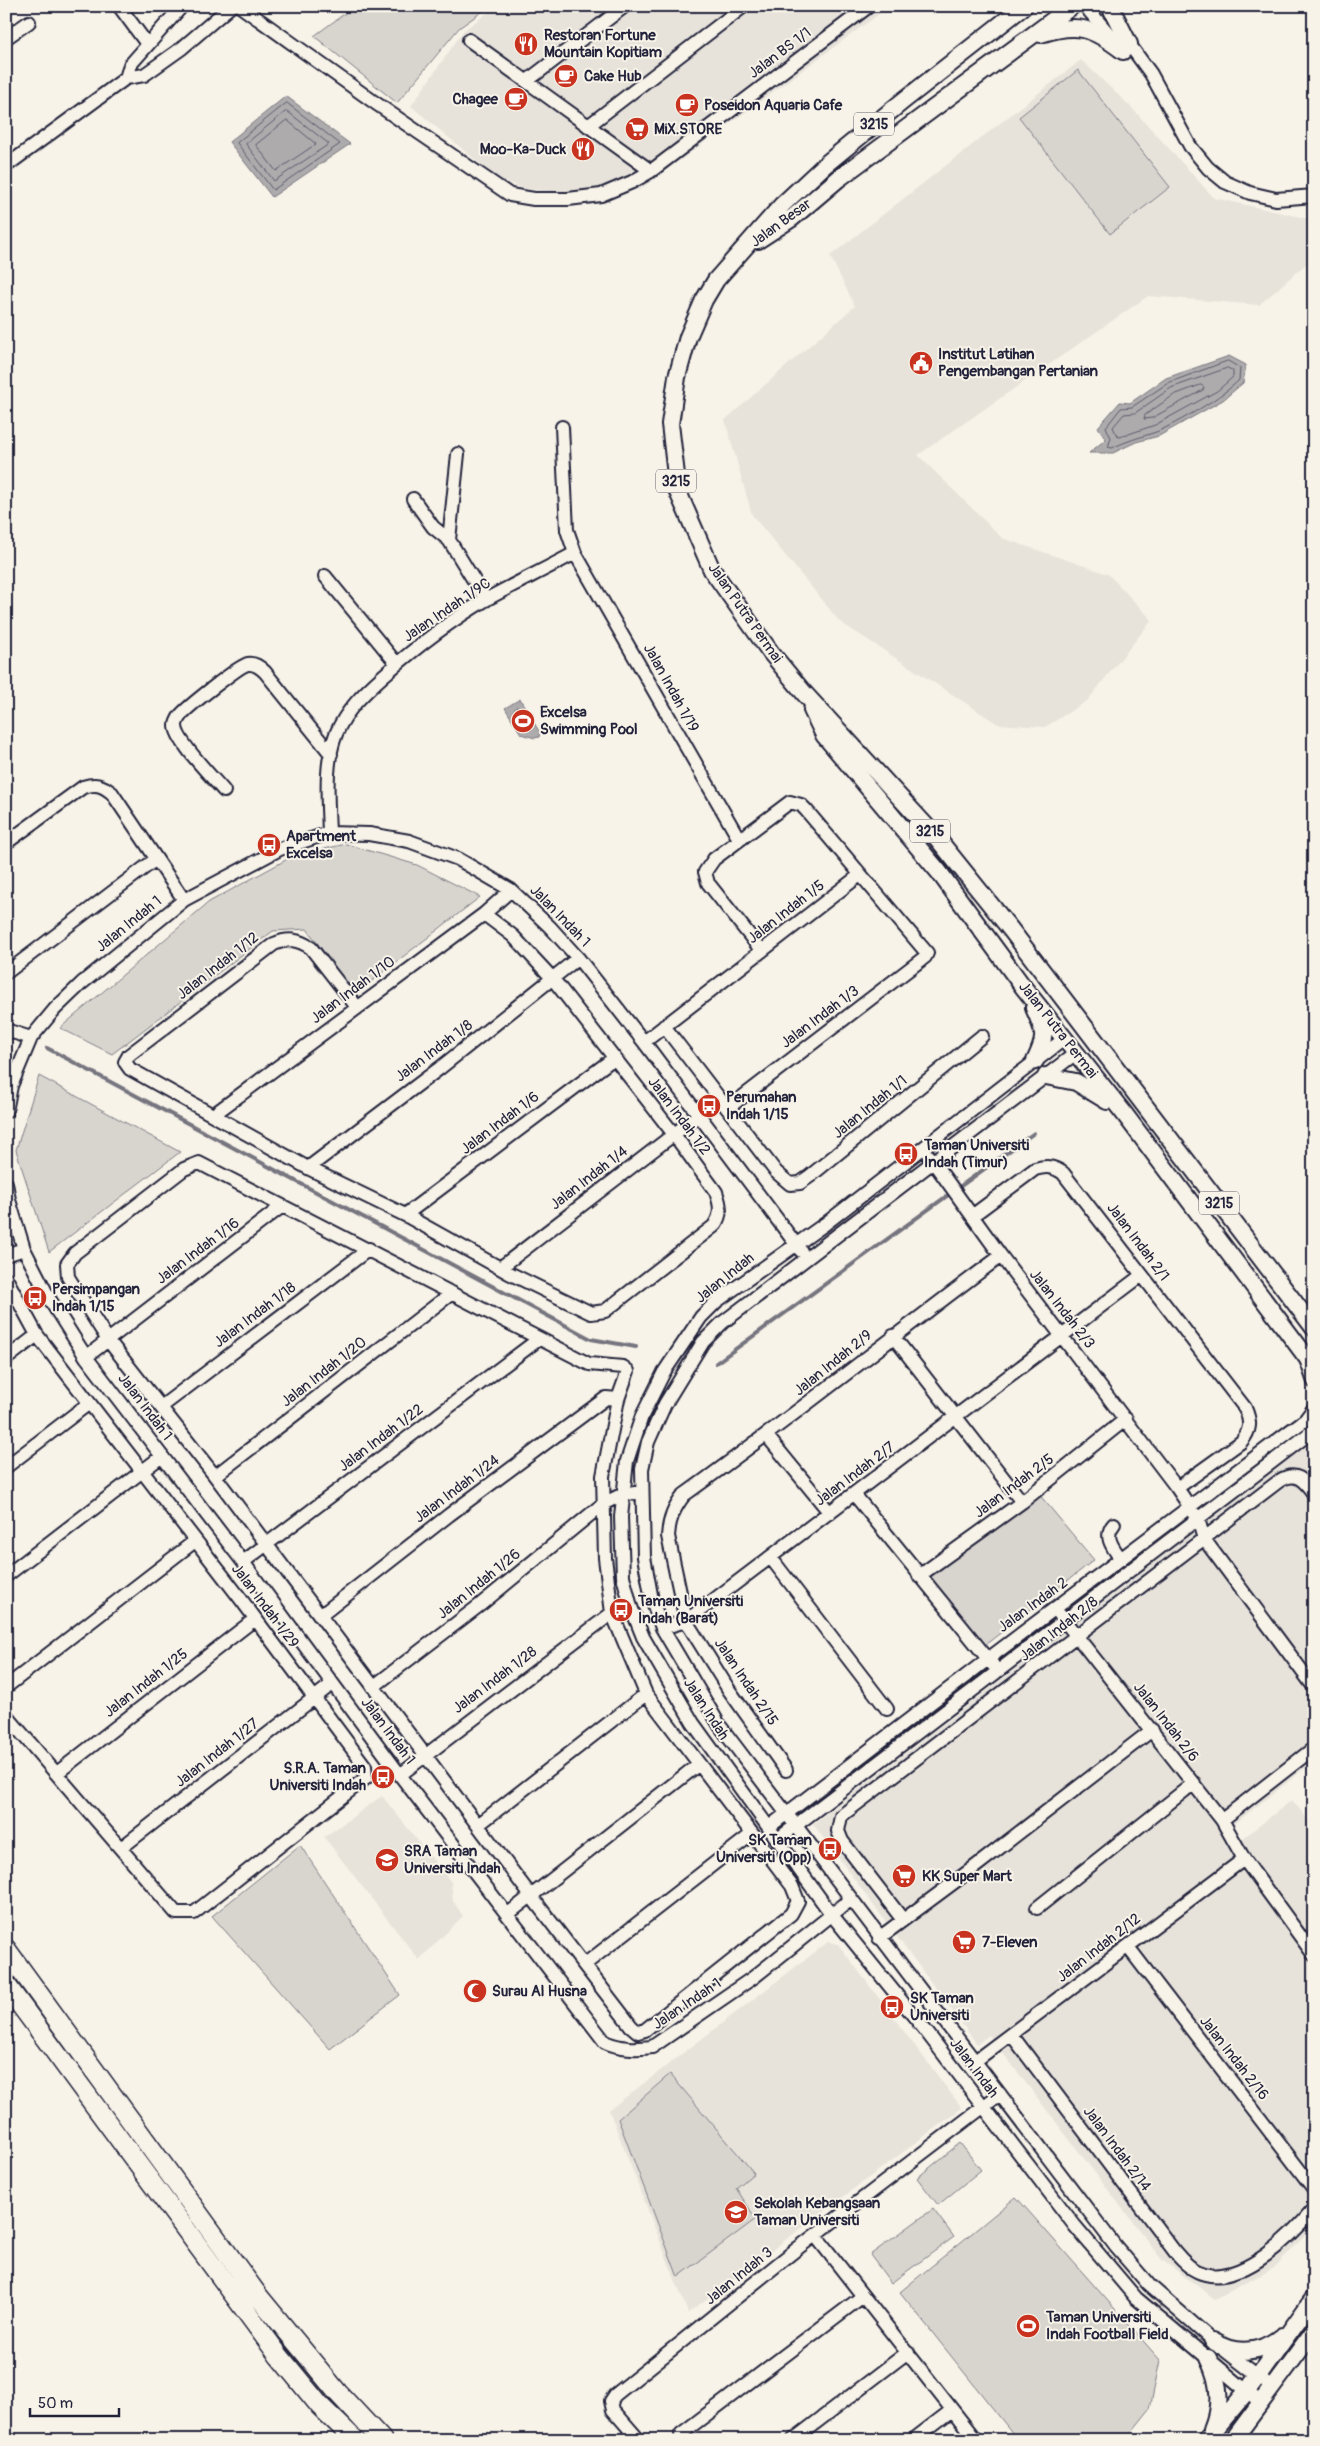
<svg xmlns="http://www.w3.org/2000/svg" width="1320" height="2446" viewBox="0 0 1320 2446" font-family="Pangolin,sans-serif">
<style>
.built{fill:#e7e3db}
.green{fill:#d8d5cf;stroke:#7d7c85}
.water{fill:#aeabad;stroke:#76747f}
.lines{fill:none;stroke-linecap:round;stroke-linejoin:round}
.shore{stroke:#5a5969;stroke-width:1}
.stream{stroke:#76747f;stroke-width:4}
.minor-casing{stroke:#22223b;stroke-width:16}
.major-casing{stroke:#22223b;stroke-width:20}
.highway-casing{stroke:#22223b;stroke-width:22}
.minor{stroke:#f7f3e8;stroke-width:12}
.major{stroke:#f7f3e8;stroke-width:16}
.highway{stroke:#f7f3e8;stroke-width:19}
.labels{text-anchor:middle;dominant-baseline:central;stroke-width:4;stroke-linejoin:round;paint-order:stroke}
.shield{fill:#f7f3e8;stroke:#62616f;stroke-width:1}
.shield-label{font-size:14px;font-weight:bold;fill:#22223b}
.poi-label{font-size:15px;font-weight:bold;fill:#22223b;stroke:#f7f3e8;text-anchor:start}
.street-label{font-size:15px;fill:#22223b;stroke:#f7f3e8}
</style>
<rect width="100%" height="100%" fill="#f7f3e8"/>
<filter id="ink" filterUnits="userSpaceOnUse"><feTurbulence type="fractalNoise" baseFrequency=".02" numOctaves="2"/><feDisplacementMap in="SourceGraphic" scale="10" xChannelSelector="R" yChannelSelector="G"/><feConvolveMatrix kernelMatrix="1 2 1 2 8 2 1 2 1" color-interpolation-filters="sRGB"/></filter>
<g filter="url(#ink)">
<path class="built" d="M497 6H890L638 191 628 179 591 189 561 192 524 189 497 178 411 106 464 30Z
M1081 60 1131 107 1214 198 1314 220V257L1259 305 1148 296 918 455 1002 538 1108 574 1152 620 1087 701 1045 727 998 724 840 622 752 515 725 420 855 306 830 256Z
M1314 1440V1761L1232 1826 1242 1839 1292 1800 1314 1827V2226L1276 2267 1215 2299 1162 2260 989 2035 977 2044 813 1824Z
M382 1796 451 1882 453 1901 463 1916 419 1960 324 1837Z
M828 1942 838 1944 962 2108 688 2313 609 2110Z"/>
<path class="green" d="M355 6H490L459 28 397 103 314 36Z
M1078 70 1170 187 1110 234 1019 117Z
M346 844 417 865 480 897 355 994 307 929 273 931 112 1054 60 1028 209 902 293 856Z
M39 1076 180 1152 49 1252 16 1150Z
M1038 1493 1094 1560 985 1645 928 1576Z
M300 1845 400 1995 330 2049 212 1916Z
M670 2074 754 2173 736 2188 756 2219 678 2277 618 2119Z
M960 2143 981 2170 938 2205 917 2178Z
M1016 2197 1160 2360 1150 2409 1125 2440H1018L900 2292Z
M933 2209 954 2237 891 2283 870 2255Z"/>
<path class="water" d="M286 96 350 144 272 197 229 142Z
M1229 356 1246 365 1243 383 1223 400 1159 436 1136 442 1113 453H1089L1106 439 1098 427 1120 402 1130 403 1166 378Z
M520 699 540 733 539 737 535 738 521 734 505 708Z"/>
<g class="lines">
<path class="shore" d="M287 103 340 144 273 190 237 143Z
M287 111 329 144 274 181 246 144Z
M287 120 316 144 276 171 256 145Z
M1228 361 1240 368 1239 380C1224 396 1176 424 1156 432 1141 437 1126 441 1112 448L1108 447 1111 438 1106 427 1121 408 1132 407 1168 383Z
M1228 368 1233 371V377L1217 391 1155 425 1120 437 1117 436 1113 427 1124 414 1135 413 1171 388Z
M1201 385 1204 387 1203 390 1152 418 1144 419 1145 415 1174 395Z
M517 707 530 726 529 729 524 728 514 711Z"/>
<path class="stream" d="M47 1048 591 1339 636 1347
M716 1363 1034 1133"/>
<g class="minor-casing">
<path id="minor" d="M119 6 147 44
M240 6 374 102 510 195 534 199H568L601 195 632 182 651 171 869 6
M1085 6 1114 40
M1124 37 1151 74 1190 146 1208 168 1225 182 1250 193 1276 199 1314 196
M6 38 29 22
M469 40 651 171
M126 78 144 75 182 48 231 6
M126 78 130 65 182 6
M527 81 625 6
M588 126 744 6
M6 166 126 78
M562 427 567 530 575 553 739 839
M413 499 433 527 449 540 486 600
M449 540 458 454
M325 576 397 664
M224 791C214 779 176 741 176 726 176 723 178 719 180 716 186 708 240 665 248 664 255 663 260 667 265 672L331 754
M329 833C328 801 324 764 336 734 346 710 364 693 383 676 415 648 451 620 487 599 516 583 546 569 575 553
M6 843 83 787C96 783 102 785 112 793L184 900
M6 973 156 859
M357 1007 311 948C298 939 288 938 274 944L129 1055 125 1062 130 1069 308 1168 405 1215 509 1273 591 1313 605 1311 714 1226C722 1214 721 1206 716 1192L673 1133 553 979 513 936 484 914
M664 1026 776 1172 790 1184 800 1183 810 1176 982 1036
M6 1030 31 1038
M1064 1039 825 1224 717 1301 701 1317 664 1372 642 1416 627 1461 621 1517 623 1576 631 1607 643 1637 693 1723 832 1915 925 2030 1075 2226 1136 2298 1261 2403
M644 1042 860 875
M1076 1053 722 1323 703 1342 665 1404 648 1442 642 1469 644 1557 652 1600 662 1628 720 1726 1116 2247 1149 2285 1213 2341 1273 2388
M728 1108 925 957 927 953 806 810 801 805 790 802 714 859 705 872 708 883 762 951
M6 1111 11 1086 31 1038 55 1009 82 983 184 900 280 849 329 833 369 834 409 841 458 859 511 890 550 927 578 958 644 1042 801 1251
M213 1115 484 914 511 890
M929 1156 1001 1256 1177 1488 1198 1519 1204 1539 1314 1687
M199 1163 589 1364 623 1367 628 1371 618 1399 603 1476 605 1558 612 1613 646 1694 792 1886 798 1901 791 1914 645 2030 638 2032 631 2026 531 1896 215 1476 108 1340 68 1277 67 1264 75 1253 184 1169Z
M308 1168 440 1068 578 958
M6 1183 9 1200 24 1249 50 1300 86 1357 243 1562 400 1775 605 2042C621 2049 635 2049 652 2047L754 1977 850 1900
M405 1215 614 1058
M972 1216 1035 1169C1046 1166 1053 1166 1063 1173L1245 1408C1251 1422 1251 1430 1241 1442L1177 1488
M6 1255 24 1249
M500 1268 699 1115
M6 1278 37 1335 240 1598 365 1766 366 1778 194 1913H176L6 1715
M893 1336 1022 1502
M86 1357 281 1207
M6 1359 37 1335
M1306 1359 1314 1382
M161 1407 369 1249
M767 1436 830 1513
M6 1467 88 1404
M215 1476 452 1293
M854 1494 993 1665
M1114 1524C1103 1536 1113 1548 1121 1559
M771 1558 887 1709
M243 1562 539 1339
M6 1576 162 1456
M919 1576 1022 1502 1126 1419
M1060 1615 1222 1820 1244 1859 1314 1955
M320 1616 449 1515 606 1398 618 1399
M662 1628 686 1621 1142 1275
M6 1687 195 1541
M373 1687 480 1605 603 1504 621 1495 642 1492
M786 1770 729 1690 686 1621 668 1536C669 1519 674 1508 684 1495 792 1418 894 1335 1001 1256
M57 1773 255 1619
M400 1775 612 1613
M1222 1820 1314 1748
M478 1825 646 1694
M769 1827 988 1659 1290 1431 1305 1420 1314 1408
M778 1839 1314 1430
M121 1848 332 1684
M1037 1908 1194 1783
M508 1914 699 1764
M903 1920 842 1841 838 1831 841 1816 1279 1481C1296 1470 1304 1480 1314 1494
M879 1938 976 1866 1152 1730
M1128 1947 1314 2189
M584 1965 752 1834
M1011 2034 1175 2252C1183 2262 1192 2271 1205 2274 1243 2284 1292 2236 1314 2209
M975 2061 1244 1859
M815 2235 976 2440
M681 2434 863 2296
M639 2440 613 2410 611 2401 615 2395 798 2248 1000 2094
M793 2440 908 2352
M913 2440 952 2410"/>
</g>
<g class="major-casing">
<path id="major" d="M1024 6 903 101 826 164 782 205 716 280 704 300 688 337 677 377 670 424 678 492 712 570 771 653 804 693 937 838 1011 930 1314 1328
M1110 6 1129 44
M1041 34C1078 22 1093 28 1123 51
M758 240 792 218 838 179 1072 6
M812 710 824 735 939 872 1024 988 1123 1112 1314 1367
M1034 1008C1045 1032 1047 1037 1035 1061
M1046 1076 1076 1082 1107 1101
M1213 2341C1237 2356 1261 2353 1282 2336
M1208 2358C1220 2381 1222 2405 1212 2429
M1206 2440 1247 2391 1314 2298
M1233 2440 1314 2331"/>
</g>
<g class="highway-casing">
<path id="highway" d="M6 1949 259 2297 338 2393 382 2440
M6 1985 279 2356 320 2406 355 2440"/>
</g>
<use href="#minor" class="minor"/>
<use href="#major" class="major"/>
<use href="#highway" class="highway"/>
</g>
</g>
<defs>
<g id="restaurant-disc" transform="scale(1.25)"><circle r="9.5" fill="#c8321e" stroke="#f7f3e8"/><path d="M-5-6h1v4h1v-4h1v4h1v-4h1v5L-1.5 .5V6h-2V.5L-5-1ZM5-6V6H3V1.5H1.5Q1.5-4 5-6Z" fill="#fff"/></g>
<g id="cafe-disc" transform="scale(1.25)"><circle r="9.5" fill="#c8321e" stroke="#f7f3e8"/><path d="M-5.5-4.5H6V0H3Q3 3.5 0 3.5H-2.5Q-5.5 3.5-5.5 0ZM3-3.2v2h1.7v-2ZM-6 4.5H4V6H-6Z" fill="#fff"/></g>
<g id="supermarket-disc" transform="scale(1.25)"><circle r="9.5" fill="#c8321e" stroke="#f7f3e8"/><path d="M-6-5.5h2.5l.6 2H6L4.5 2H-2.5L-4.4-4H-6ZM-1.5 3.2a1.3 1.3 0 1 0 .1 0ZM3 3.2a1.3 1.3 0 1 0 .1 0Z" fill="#fff"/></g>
<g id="civic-disc" transform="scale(1.25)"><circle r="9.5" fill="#c8321e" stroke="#f7f3e8"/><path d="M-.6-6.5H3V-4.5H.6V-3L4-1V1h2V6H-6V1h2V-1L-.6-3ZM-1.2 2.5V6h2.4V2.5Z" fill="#fff"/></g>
<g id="stadium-disc" transform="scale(1.25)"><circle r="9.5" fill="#c8321e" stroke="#f7f3e8"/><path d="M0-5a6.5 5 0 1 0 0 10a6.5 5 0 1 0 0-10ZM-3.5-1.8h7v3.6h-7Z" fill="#fff"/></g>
<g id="bus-disc" transform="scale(1.25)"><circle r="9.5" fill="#c8321e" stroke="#f7f3e8"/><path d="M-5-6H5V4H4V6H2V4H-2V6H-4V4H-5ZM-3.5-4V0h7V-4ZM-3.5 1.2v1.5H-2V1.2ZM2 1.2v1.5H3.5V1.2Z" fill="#fff"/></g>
<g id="school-disc" transform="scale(1.25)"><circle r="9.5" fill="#c8321e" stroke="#f7f3e8"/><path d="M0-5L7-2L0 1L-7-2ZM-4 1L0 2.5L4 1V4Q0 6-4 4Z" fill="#fff"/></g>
<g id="mosque-disc" transform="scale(1.25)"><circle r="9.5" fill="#c8321e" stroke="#f7f3e8"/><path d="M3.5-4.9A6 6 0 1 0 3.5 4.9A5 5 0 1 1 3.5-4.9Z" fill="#fff"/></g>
</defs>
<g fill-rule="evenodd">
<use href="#restaurant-disc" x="526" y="44"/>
<use href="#cafe-disc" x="566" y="76"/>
<use href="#cafe-disc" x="516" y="99"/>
<use href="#cafe-disc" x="687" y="105"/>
<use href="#supermarket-disc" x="637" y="129"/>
<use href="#restaurant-disc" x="583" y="149"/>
<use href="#civic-disc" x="921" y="363"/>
<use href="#stadium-disc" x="523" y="721"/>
<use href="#bus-disc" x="269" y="845"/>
<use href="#bus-disc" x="709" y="1106"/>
<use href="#bus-disc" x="906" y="1154"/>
<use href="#bus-disc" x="35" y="1298"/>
<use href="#bus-disc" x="621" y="1610"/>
<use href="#bus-disc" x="383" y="1777"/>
<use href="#bus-disc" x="830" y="1849"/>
<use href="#school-disc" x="387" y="1860"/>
<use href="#supermarket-disc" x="904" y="1876"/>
<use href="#supermarket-disc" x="964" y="1942"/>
<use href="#mosque-disc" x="475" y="1991"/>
<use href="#bus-disc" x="892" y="2007"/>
<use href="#school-disc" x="736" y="2212"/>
<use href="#stadium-disc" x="1028" y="2326"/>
</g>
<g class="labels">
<g class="shield">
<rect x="854" y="112.5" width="40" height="23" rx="4"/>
<rect x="656" y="469.5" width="40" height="23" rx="4"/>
<rect x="910" y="819.5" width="40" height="23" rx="4"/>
<rect x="1199" y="1191.5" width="40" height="23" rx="4"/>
</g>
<g class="shield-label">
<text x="874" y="124">3215</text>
<text x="676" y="481">3215</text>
<text x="930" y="831">3215</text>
<text x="1219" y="1203">3215</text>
</g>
<g class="poi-label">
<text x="544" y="35">Restoran Fortune<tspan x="544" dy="17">Mountain Kopitiam</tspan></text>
<text x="584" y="76">Cake Hub</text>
<text x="498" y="99" text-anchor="end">Chagee</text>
<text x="704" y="105">Poseidon Aquaria Cafe</text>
<text x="654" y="129">MiX.STORE</text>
<text x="566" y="149" text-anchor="end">Moo-Ka-Duck</text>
<text x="938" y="354">Institut Latihan<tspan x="938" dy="17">Pengembangan Pertanian</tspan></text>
<text x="540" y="712">Excelsa<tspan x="540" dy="17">Swimming Pool</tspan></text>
<text x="286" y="836">Apartment<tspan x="286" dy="17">Excelsa</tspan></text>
<text x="726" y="1097">Perumahan<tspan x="726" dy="17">Indah 1/15</tspan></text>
<text x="924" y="1145">Taman Universiti<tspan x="924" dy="17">Indah (Timur)</tspan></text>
<text x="52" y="1289">Persimpangan<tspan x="52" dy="17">Indah 1/15</tspan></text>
<text x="638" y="1601">Taman Universiti<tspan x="638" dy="17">Indah (Barat)</tspan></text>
<text x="366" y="1768" text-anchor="end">S.R.A. Taman<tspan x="366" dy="17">Universiti Indah</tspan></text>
<text x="812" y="1840" text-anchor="end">SK Taman<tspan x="812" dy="17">Universiti (Opp)</tspan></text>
<text x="404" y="1851">SRA Taman<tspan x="404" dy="17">Universiti Indah</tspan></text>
<text x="922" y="1876">KK Super Mart</text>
<text x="982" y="1942">7-Eleven</text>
<text x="492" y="1991">Surau Al Husna</text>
<text x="910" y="1998">SK Taman<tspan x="910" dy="17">Universiti</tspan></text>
<text x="754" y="2203">Sekolah Kebangsaan<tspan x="754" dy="17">Taman Universiti</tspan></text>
<text x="1046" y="2317">Taman Universiti<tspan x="1046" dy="17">Indah Football Field</tspan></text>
</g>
<g class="street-label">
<text transform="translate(780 53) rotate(-37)">Jalan BS 1/1</text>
<text transform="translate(781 223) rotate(-36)">Jalan Besar</text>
<text transform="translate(447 610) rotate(-34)">Jalan Indah 1/9C</text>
<text transform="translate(745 613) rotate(55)">Jalan Putra Permai</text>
<text transform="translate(671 688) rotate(61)">Jalan Indah 1/19</text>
<text transform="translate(786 912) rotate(-38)">Jalan Indah 1/5</text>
<text transform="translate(560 916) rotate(46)">Jalan Indah 1</text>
<text transform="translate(129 924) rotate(-39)">Jalan Indah 1</text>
<text transform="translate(218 966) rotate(-38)">Jalan Indah 1/12</text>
<text transform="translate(353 990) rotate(-37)">Jalan Indah 1/10</text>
<text transform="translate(820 1017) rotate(-37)">Jalan Indah 1/3</text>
<text transform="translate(1058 1030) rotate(52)">Jalan Putra Permai</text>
<text transform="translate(434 1051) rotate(-37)">Jalan Indah 1/8</text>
<text transform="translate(870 1107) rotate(-39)">Jalan Indah 1/1</text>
<text transform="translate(679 1116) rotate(53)">Jalan Indah 1/2</text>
<text transform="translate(500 1123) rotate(-37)">Jalan Indah 1/6</text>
<text transform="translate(589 1178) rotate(-38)">Jalan Indah 1/4</text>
<text transform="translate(1138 1242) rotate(53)">Jalan Indah 2/1</text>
<text transform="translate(198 1251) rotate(-37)">Jalan Indah 1/16</text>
<text transform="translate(725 1278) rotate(-39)">Jalan Indah</text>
<text transform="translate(1062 1309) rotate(52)">Jalan Indah 2/3</text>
<text transform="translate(255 1315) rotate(-37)">Jalan Indah 1/18</text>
<text transform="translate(833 1363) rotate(-39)">Jalan Indah 2/9</text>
<text transform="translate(324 1372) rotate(-38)">Jalan Indah 1/20</text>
<text transform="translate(145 1407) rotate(53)">Jalan Indah 1</text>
<text transform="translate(381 1438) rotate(-37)">Jalan Indah 1/22</text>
<text transform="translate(855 1474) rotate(-37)">Jalan Indah 2/7</text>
<text transform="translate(1014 1486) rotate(-37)">Jalan Indah 2/5</text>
<text transform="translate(457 1489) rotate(-37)">Jalan Indah 1/24</text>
<text transform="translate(479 1584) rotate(-39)">Jalan Indah 1/26</text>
<text transform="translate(1033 1605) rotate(-36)">Jalan Indah 2</text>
<text transform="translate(265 1606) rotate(53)">Jalan Indah 1/29</text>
<text transform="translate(1059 1629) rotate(-38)">Jalan Indah 2/8</text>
<text transform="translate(495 1680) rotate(-37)">Jalan Indah 1/28</text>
<text transform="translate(746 1682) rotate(56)">Jalan Indah 2/15</text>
<text transform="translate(146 1683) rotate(-38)">Jalan Indah 1/25</text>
<text transform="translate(706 1709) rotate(57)">Jalan Indah</text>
<text transform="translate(1166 1722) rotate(52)">Jalan Indah 2/6</text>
<text transform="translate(388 1731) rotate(53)">Jalan Indah 1</text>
<text transform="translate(217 1753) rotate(-38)">Jalan Indah 1/27</text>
<text transform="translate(1099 1948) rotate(-38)">Jalan Indah 2/12</text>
<text transform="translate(687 2004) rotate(-34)">Jalan Indah 1</text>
<text transform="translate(1234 2058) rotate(52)">Jalan Indah 2/16</text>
<text transform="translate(974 2068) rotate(53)">Jalan Indah</text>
<text transform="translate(1117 2149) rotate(53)">Jalan Indah 2/14</text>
<text transform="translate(739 2276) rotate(-39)">Jalan Indah 3</text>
</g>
</g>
<rect width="1320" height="2446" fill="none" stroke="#f7f3e8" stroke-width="25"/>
<rect x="12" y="12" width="1295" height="2421" fill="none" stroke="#22223b" stroke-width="2" filter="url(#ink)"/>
<path d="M30 2408v8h89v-8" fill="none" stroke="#22223b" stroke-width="2.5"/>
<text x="38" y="2408" font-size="15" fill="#22223b" stroke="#f7f3e8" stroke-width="4" paint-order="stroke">50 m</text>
</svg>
